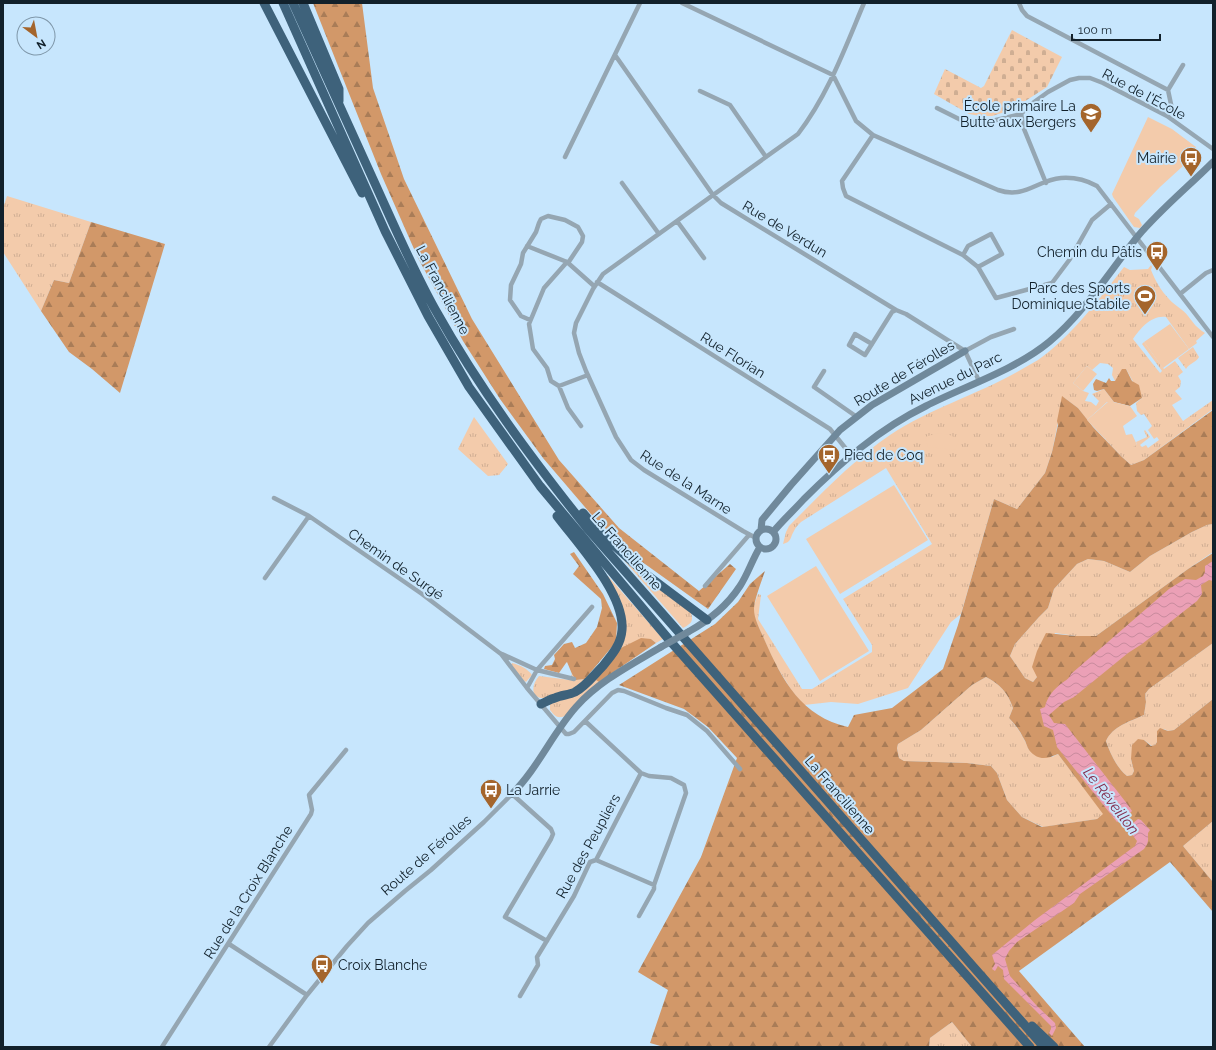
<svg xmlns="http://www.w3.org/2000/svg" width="1216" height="1050" viewBox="0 0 1216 1050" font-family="Raleway,sans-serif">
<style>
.grass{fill:url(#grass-tufts)}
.forest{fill:url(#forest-firs);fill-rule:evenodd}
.cemetery{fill:url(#cemetery-stones)}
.park{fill:#f3cbab}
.water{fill:url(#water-waves)}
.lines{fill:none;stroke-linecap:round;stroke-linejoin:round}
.stream{stroke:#eba0b6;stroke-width:2}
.street{stroke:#95a6b2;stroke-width:4.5}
.secondary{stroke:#70899b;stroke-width:7}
.highway{stroke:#3e627b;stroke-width:9}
.secondary-bridge{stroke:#70899b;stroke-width:7}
.labels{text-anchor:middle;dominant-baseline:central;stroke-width:4;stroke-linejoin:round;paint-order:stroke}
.street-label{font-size:14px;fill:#12212b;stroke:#c7e6fd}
.poi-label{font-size:14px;fill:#12212b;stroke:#c7e6fd;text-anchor:end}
.water-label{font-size:15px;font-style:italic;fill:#842d4e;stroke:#c7e6fd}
</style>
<defs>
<pattern id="grass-tufts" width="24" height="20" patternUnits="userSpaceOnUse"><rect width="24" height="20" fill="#f3cbab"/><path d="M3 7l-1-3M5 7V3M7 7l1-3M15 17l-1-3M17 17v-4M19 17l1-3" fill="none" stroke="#cfae93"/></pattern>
<pattern id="forest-firs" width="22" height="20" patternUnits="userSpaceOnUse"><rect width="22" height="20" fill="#d29869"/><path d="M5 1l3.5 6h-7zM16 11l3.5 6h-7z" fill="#a97c57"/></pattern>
<pattern id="cemetery-stones" width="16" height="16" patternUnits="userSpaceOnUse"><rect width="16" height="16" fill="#f3cbab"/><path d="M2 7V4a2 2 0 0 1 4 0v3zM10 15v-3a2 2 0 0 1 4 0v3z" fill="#cfae93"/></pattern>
<pattern id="water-waves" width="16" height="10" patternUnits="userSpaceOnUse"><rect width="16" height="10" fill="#eba0b6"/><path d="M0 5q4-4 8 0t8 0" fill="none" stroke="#c88a9d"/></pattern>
</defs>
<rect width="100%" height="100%" fill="#c7e6fd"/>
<path class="grass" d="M7 196 91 222 69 283 54 280 41 311 3 252V208Z
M1151 265 1152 267 1151 270C1155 280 1161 291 1169 299 1174 305 1183 309 1188 316 1195 325 1196 327 1205 333L1196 341 1197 343 1189 349 1166 317C1151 315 1140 329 1133 339L1160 373 1162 371 1142 344 1144 342 1164 369 1175 361 1183 372 1178 376 1181 381 1180 387 1175 391 1182 399 1172 405 1183 421 1213 400V409L1144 460 1131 465 1122 457 1104 438 1137 445 1136 442 1147 437 1144 431 1145 430 1150 437 1140 445 1142 447 1146 445 1148 448 1159 440 1157 437 1154 439 1148 430 1152 426 1144 414 1141 415 1137 411 1136 403 1142 398 1126 369 1115 381 1112 375 1113 368 1108 364 1100 363 1092 370 1087 366 1073 383 1083 391 1089 393 1085 401 1091 402 1096 406 1099 401 1092 394 1104 389 1114 402H1107L1087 420 1078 408 1063 397 1052 452 1045 473 1017 509 994 499 961 614 951 622 908 688 858 704 831 702 804 705 792 691 774 662 755 619 753 608 758 594 761 595 758 619 802 689H812L872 652V645L843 599 932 544 886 468 801 522C798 525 795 528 794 531 790 537 792 542 783 544L786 532 789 526C821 494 852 461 890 435 929 409 976 395 1017 372 1024 368 1031 364 1038 360 1073 335 1098 300 1124 267L1130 270 1148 269Z
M1193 347 1199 357C1196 363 1189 363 1186 369L1178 358Z
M474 417 508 464 499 475 488 476 458 449Z
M1213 524V552L1188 569 1096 636H1076L1055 633 1037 677 1033 682 1025 678 1010 656 1015 644 1039 617 1048 608 1054 589 1077 564 1088 559 1104 561 1130 572 1150 556 1192 532 1207 525Z
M615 550 691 613C694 622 690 624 683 628Z
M607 576H608L663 639 656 643 651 639 619 649 624 631Z
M1213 643V699L1174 730 1168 731 1164 729 1157 731V742L1155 745 1152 746 1144 740 1131 759 1134 771 1132 775 1127 776C1116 767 1110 753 1106 741 1113 726 1129 722 1144 715L1146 702 1145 694 1149 689Z
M512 663C520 665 528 669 532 675L526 682 523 680 511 665Z
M572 674 576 680 585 679 575 688 545 698C530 699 531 685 539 676L570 680Z
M596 676 599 682 565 716C557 719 555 716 550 710V703Z
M986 677C1000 684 1008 693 1013 708L1009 718C1018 728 1024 737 1029 750L1052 757 1058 754 1104 814 1097 819 1043 827 1022 817 1007 800 997 773 991 766 967 763 904 761 899 758 897 748 898 744 921 730 972 685Z
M1213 821V882L1183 846Z
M952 1022 972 1047H929L930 1038Z"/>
<path class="forest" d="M313 3H362L373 88 404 179 472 319 559 460 619 528 699 591 730 564 736 569 708 609 631 554 590 513 543 458 500 399 463 341 418 258 381 174Z
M91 222 165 244 120 393 92 369 69 352 41 311 54 280 69 283Z
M1122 369H1126L1132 381 1139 385 1142 398 1130 406 1114 402 1104 389 1097 391 1094 390 1093 384 1096 379 1106 383 1109 378 1111 381H1115Z
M1062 396 1078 408 1093 427 1122 457 1131 465 1144 460 1213 410V524L1207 525 1192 532 1150 556 1130 572 1104 561 1088 559 1077 564 1054 589 1048 608 1039 617 1015 644 1010 656 1025 678 1033 682 1037 677 1032 667 1037 651 1046 633 1076 636H1096L1188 569 1213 553V643L1149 689 1145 694 1146 702 1144 715C1129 722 1113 726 1106 741 1110 753 1116 767 1127 776L1132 775 1134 771 1131 759 1132 745 1138 739 1144 740 1151 746 1155 745 1157 742V731L1160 728 1168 731 1174 730 1213 699V821L1183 846 1213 882V912L1170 862 1019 971 1085 1047H972L952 1022 930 1038 929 1047H664L650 1043 668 990 638 972 701 857 737 758 708 727 684 709 619 685 715 624 738 602 750 584 765 571C762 580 754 600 754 609 754 620 761 631 765 641 782 680 802 717 848 727L854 715 892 708 943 669 958 625 994 499 1017 509 1045 473 1052 452 1058 425 1057 421ZM986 677C1000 684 1008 693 1013 708L1009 718C1015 724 1020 731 1024 739 1026 742 1027 747 1029 750 1038 761 1047 759 1058 754L1103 814 1097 819 1042 827 1022 817 1007 800 997 773 991 766 967 763 904 761 899 758 897 748 898 744 921 730 972 685Z
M574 552 603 594 617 623 616 642 585 679 576 680 572 674 567 662 566 663 559 673 544 669 545 666 552 665 555 659 554 655 564 644 572 642 575 648 586 643 597 627 602 608 601 599 573 574 579 566 570 554Z
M641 638 651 639 656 643 599 682 596 680 619 649Z"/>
<path class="cemetery" d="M1012 30 1062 57 1047 87 1016 107 1005 112 992 116H980L969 114 934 94 945 69 981 88 984 86Z"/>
<path class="park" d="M1148 117 1172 129 1196 147 1195 155 1160 187 1135 213 1134 216 1139 219 1142 225 1140 228 1134 227 1113 197 1112 194Z
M1170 324 1189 349 1163 368 1144 342Z
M1087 366 1097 374 1083 391 1073 383Z
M1109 401 1130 406 1137 416 1123 426 1126 435 1132 434 1137 445 1123 452 1105 438H1104L1087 420Z
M938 433 950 435 959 440 955 450 928 447 925 437Z
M894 485 928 540 840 594 806 539Z
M816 566 869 651 820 681 767 596Z"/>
<path class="water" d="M1213 561V581L1209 580 1201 585 1202 594 1197 601 1142 644 1128 653 1074 697 1064 702 1049 715 1054 723 1065 724 1128 805 1132 811 1125 818 1117 822 1057 747 1053 730 1044 726 1040 709 1045 707C1047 697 1054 689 1062 683 1066 680 1069 679 1071 674L1169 589 1185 579 1196 580 1203 576 1205 572V566Z
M1138 819 1141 820 1150 830 1148 833C1148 841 1149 842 1144 849L1080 894 1074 903 1017 942 1009 951 1005 959 1010 976 1037 1006 1055 1023 1056 1028 1052 1036 1049 1033 1051 1029V1026L1004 979 1003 970 998 966 995 971 992 969 995 964 992 955 1035 920 1135 846 1137 841 1128 829V827Z"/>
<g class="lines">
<path class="stream" d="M1124 816 1132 826"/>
<path class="street" d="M682 3 833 75 856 121 873 135 998 190C1025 199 1037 180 1061 178 1074 177 1086 180 1097 186L1213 337
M1019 3 1022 10 1027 16 1168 90 1172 109 1167 116
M615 55 713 195 721 203 896 310 906 314 965 351 979 381
M1168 90 1183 65
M700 91 730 105 766 157
M937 108 961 120 979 123 992 121 1021 114 1030 105 1048 92 1070 80 1079 78H1090L1103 83 1167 116 1213 149
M1021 114 1024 129 1046 183
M873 135 842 181 843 188 846 196 921 234 963 255 978 267 996 298 1052 283 1070 259 1092 220 1111 204
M565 157 640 3
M622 183 659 234
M677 221 704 258
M527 246 567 262 594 286
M963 255 968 246 991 234 1002 254 978 267
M567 262 544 288 529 324 533 349 547 368 551 381 559 386 588 375
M597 282 830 429 851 455
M1180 294 1206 273 1213 270
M530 320 521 316 510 300 511 285 521 264 523 253 536 232 539 223 541 219 548 216 565 220 578 227 583 236 582 242 568 263
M872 344 855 334 849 345 865 355 892 312 896 310
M965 351 991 337 1014 329
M824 371 814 387 857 417
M559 386 568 408 581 426
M274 498 309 516 422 594 501 654 527 688 566 734H569L574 732 612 693 618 690 624 691 666 708 687 715 707 731 740 769
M756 538 743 531 644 470 631 460 616 437 586 371 579 353 574 333 576 323 593 289 603 274 798 134C828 95 845 48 864 3
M265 578 309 516
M705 586 749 535
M502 654 537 670 574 679
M527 688 537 670 592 607
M585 721 641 773 649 776 671 778 684 785 686 793 654 885 596 860
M639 916 654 889V885
M229 944 307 995
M520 996 538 965 537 957 574 896 590 862 596 860 641 773
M162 1047 311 814 312 810 309 795 346 750
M269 1047 307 995 347 946 368 923 405 891 431 870 484 822 512 794 551 829 553 834 551 839 505 917 547 941"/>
<path class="secondary" d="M756 539a10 10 0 1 1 20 0a10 10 0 1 1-20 0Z
M761 530 762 520 791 485 840 430 872 405 965 351
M773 532C783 520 794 510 804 499 840 463 879 429 926 406 965 386 1015 370 1049 342 1085 312 1109 272 1138 236 1161 209 1188 187 1213 162
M688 632C708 621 727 606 740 586 748 574 752 560 760 547
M512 794C538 768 552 734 576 707 599 681 631 665 661 647"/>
<path class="highway" d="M264 3 362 193
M283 3 385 231 428 316 469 387 540 486 560 510 671 642 1030 1047
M293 3C321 65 349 127 377 188 396 230 414 272 436 311 479 388 532 459 587 528L1044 1047
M303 3 339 89V101
M583 513 598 531 647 575 707 620
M541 704C546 702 550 699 555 698 561 695 569 695 575 692 586 686 594 675 602 667 611 656 621 645 622 630 625 594 578 544 557 516
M1032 1026 1054 1047"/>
<path class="secondary-bridge" d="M661 647 688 632"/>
</g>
<defs>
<g id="school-pin" transform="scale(1.15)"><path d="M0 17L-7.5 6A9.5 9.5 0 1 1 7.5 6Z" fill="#a4652c" stroke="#c7e6fd"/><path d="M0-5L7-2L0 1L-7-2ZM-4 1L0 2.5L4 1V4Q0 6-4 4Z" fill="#fff"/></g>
<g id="bus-pin" transform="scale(1.15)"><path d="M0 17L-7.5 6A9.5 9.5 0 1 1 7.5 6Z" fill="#a4652c" stroke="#c7e6fd"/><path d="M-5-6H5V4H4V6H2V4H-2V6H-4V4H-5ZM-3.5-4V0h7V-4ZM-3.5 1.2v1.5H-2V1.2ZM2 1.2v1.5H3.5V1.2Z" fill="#fff"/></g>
<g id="stadium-pin" transform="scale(1.15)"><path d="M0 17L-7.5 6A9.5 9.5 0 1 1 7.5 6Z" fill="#a4652c" stroke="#c7e6fd"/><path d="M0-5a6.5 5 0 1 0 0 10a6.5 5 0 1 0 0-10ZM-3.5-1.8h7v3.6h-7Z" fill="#fff"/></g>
</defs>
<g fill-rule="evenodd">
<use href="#school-pin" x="1091" y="114"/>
<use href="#bus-pin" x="1191" y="158"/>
<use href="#bus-pin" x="1157" y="252"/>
<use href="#stadium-pin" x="1145" y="296"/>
<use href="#bus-pin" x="829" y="455"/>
<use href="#bus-pin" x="491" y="790"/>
<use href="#bus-pin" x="322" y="965"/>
</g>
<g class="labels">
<g class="street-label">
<text transform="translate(1144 94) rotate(28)">Rue de l'École</text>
<text transform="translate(785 229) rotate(31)">Rue de Verdun</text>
<text transform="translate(443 290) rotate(62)">La Francilienne</text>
<text transform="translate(733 355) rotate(32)">Rue Florian</text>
<text transform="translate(904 373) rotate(-31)">Route de Férolles</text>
<text transform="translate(955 378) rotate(-26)">Avenue du Parc</text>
<text transform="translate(686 482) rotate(33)">Rue de la Marne</text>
<text transform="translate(627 551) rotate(49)">La Francilienne</text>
<text transform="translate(396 564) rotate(35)">Chemin de Surgé</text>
<text transform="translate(840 795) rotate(49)">La Francilienne</text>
<text transform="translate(588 846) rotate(-61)">Rue des Peupliers</text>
<text transform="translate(426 855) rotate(-41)">Route de Férolles</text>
<text transform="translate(248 892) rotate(-58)">Rue de la Croix Blanche</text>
</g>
<g class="poi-label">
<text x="1076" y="106">École primaire La<tspan x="1076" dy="16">Butte aux Bergers</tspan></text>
<text x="1176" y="158">Mairie</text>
<text x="1142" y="252">Chemin du Pâtis</text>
<text x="1130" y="288">Parc des Sports<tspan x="1130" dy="16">Dominique Stabile</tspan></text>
<text x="844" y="455" text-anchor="start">Pied de Coq</text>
<text x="506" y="790" text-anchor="start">La Jarrie</text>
<text x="338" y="965" text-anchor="start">Croix Blanche</text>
</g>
<g class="water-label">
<text transform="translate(1111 801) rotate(52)">Le Réveillon</text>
</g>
</g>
<rect width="1216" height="1050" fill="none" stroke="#12212b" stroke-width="8"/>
<g transform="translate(36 36) rotate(148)"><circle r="19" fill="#c7e6fd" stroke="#7f97a9"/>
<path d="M0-3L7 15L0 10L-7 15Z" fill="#a4652c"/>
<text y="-6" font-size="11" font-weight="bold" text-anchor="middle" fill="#12212b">N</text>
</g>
<path d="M1072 34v6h88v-6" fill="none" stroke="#12212b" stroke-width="2"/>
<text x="1078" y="34" font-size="12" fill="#12212b" stroke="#c7e6fd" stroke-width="3" paint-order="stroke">100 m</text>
</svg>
